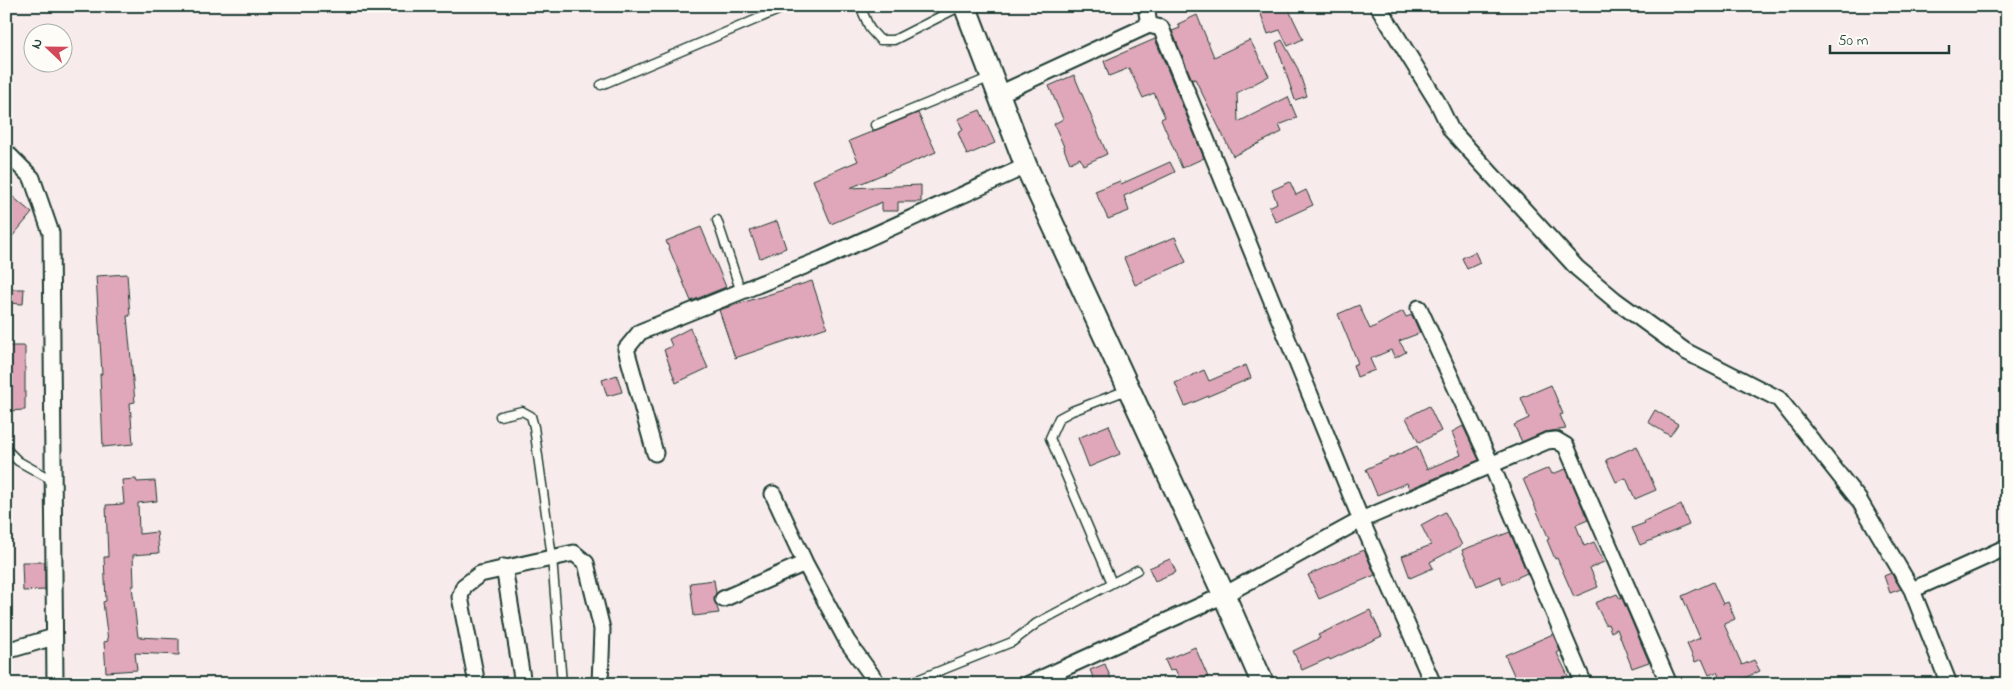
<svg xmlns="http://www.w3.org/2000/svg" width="2013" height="690" viewBox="0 0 2013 690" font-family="'Indie Flower',sans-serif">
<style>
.building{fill:#dfa7b9;stroke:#1f3d34}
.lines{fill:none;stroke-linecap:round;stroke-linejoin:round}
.lane-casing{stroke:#1f3d34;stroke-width:11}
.street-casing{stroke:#1f3d34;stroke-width:19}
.secondary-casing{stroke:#1f3d34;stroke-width:25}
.lane{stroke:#fdfcf7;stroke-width:8}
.street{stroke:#fdfcf7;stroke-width:15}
.secondary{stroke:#fdfcf7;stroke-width:21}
</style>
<rect width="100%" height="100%" fill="#f7ebeb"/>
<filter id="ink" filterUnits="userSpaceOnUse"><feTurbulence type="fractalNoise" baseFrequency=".02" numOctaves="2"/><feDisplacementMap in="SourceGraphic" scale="10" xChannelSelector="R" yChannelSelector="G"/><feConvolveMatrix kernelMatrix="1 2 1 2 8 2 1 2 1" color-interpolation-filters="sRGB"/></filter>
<g filter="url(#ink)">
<path class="building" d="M1258 6H1287L1303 39 1288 46 1280 30 1268 34Z
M1197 15 1214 57 1250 40 1269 76 1237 93 1238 122 1288 97 1297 118 1279 125 1282 132 1233 156 1195 79 1192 80 1172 31 1180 28 1178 24Z
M1155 39 1204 158 1182 168 1161 119 1165 117 1154 93 1143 98 1129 68 1109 76 1104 61Z
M1282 40 1298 69 1307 96 1295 100 1276 43Z
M1074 75 1107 154 1083 165 1080 158 1070 163 1064 149H1065L1054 124 1063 119 1049 86Z
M980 110 995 143 967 155 958 133 963 130 958 119Z
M918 113 936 152 850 188 921 185V202H898V211H882V202L831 224 813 180 858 161 849 141Z
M1170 162 1175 172 1124 196 1129 211 1108 219 1095 191 1120 181 1121 184Z
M1290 182 1296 195 1306 190 1313 205 1276 222 1269 207 1277 203 1272 190Z
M6 191 32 213 6 244Z
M777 221 786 248 760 258 750 231Z
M701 227 726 287 691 301 666 241Z
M1175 237 1186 262 1135 285 1124 258Z
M1475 252 1480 263 1467 269 1462 258Z
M127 274 130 316H127L135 402 130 403 133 444 103 447 100 374H102L96 276Z
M812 281 827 327 735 358 719 310Z
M6 289H24L23 304 6 303Z
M1359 305 1370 329 1403 311 1406 317 1412 315 1420 333 1399 341 1406 352 1395 358 1391 350 1370 359 1375 370 1357 377 1353 365 1358 363 1338 314Z
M690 328 708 368 676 383 664 350 672 346 669 339Z
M6 346H25V410L6 411Z
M1246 365 1251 378 1185 406 1175 383 1204 370 1209 381Z
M617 375 622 392 607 396 602 380Z
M1551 385 1563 414 1560 415 1566 429 1544 432 1522 442 1514 425 1529 418 1521 398Z
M1429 406 1441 431 1419 443 1406 418Z
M1655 410 1678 424 1670 436 1648 422Z
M1109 425 1120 454 1089 467 1078 438Z
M1463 426 1479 460 1409 489 1407 483 1377 495 1366 469 1417 446 1427 469 1461 455 1452 432Z
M1637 446 1656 490 1635 499 1626 478 1616 482 1606 460Z
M1549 468 1552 474 1566 469 1588 520 1576 525 1584 546 1594 542 1604 562 1590 568 1598 587 1574 597 1557 558 1555 559 1547 540 1549 539 1523 479Z
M136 479 137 482 155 481 157 501 138 503 139 534 157 532 159 553 133 555 134 586H132L138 637 179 639V655L135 653 137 670 106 672 104 642 108 641 103 602 106 601 104 557H108L106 505 124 504 122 480Z
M1681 505 1689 525 1640 545 1632 528 1645 523 1644 521Z
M1445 512 1462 545 1430 562 1433 568 1410 578 1402 556 1431 545 1421 525Z
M1510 532 1527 573 1503 584 1500 576 1477 586 1462 550Z
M1364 550 1375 575 1319 599 1308 575Z
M1170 559 1176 572 1155 581 1149 568Z
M22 562H45V590L23 591Z
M1891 573 1901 589 1890 593 1884 576Z
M714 580 716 593 714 598 719 613 694 616 690 583Z
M1713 582 1723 604 1728 602 1735 619 1724 624 1742 665 1754 660 1760 671 1742 679 1744 684H1722L1717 672 1709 675 1702 659 1695 662 1687 644 1700 638 1682 596Z
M1617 594 1620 599 1622 598 1649 662 1632 668 1617 629 1611 632 1608 624 1606 625 1595 603Z
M1370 610 1382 636 1330 660 1329 658 1302 670 1293 651 1320 638 1318 635Z
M1553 634 1560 651 1557 653 1572 684H1518L1505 655Z
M1195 647 1208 677 1192 684H1182L1175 669 1170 671 1165 660Z
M1105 664 1113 684H1096L1090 670Z"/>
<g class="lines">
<g class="lane-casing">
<path id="lane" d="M860 6 870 29 880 40H894L961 6
M601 85 788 6
M875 125 991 77
M717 220 741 292
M500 416 522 411 531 416 534 427 552 557 562 684
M6 449 18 461 52 480
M1112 583 1050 438 1059 418 1072 411 1127 390
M907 684 1012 642 1037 623 1137 570"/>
</g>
<g class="street-casing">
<path id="street" d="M1146 6 1149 25
M1378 6 1438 103 1451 130 1577 268 1615 300 1685 351 1779 399 1859 500 1912 590 1949 684
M997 95 1149 25 1161 28 1361 520 1433 684
M6 152 32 178 51 233 55 684
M1419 308 1491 464 1584 684
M655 453 626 349 640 332 822 259 1026 166
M773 494 805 563 847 641 878 684
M504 567 523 684
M1912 590 2007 547
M723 599 805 563
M6 651 54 637
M477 684 460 597 464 586 480 574 574 553 586 563 602 629 600 684
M1029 684 1224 595 1361 520 1547 441 1556 440 1566 446 1669 684"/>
</g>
<g class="secondary-casing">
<path id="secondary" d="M965 6 1026 166 1224 595 1263 684"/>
</g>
<use href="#lane" class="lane"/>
<use href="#street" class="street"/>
<use href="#secondary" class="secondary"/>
</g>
</g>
<rect width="2013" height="690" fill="none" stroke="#fdfcf7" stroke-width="25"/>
<rect x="12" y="12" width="1988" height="665" fill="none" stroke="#1f3d34" stroke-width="2" filter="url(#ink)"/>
<g transform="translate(48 48) rotate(292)"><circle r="24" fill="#fdfcf7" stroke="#a4b0a9"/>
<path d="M0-4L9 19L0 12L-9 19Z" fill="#d1495b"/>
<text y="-8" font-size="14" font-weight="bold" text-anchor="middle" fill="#1f3d34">N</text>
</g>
<path d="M1830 45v8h119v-8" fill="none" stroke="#1f3d34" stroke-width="2.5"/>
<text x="1838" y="45" font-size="15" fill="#1f3d34" stroke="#fdfcf7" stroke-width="4" paint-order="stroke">50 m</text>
</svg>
